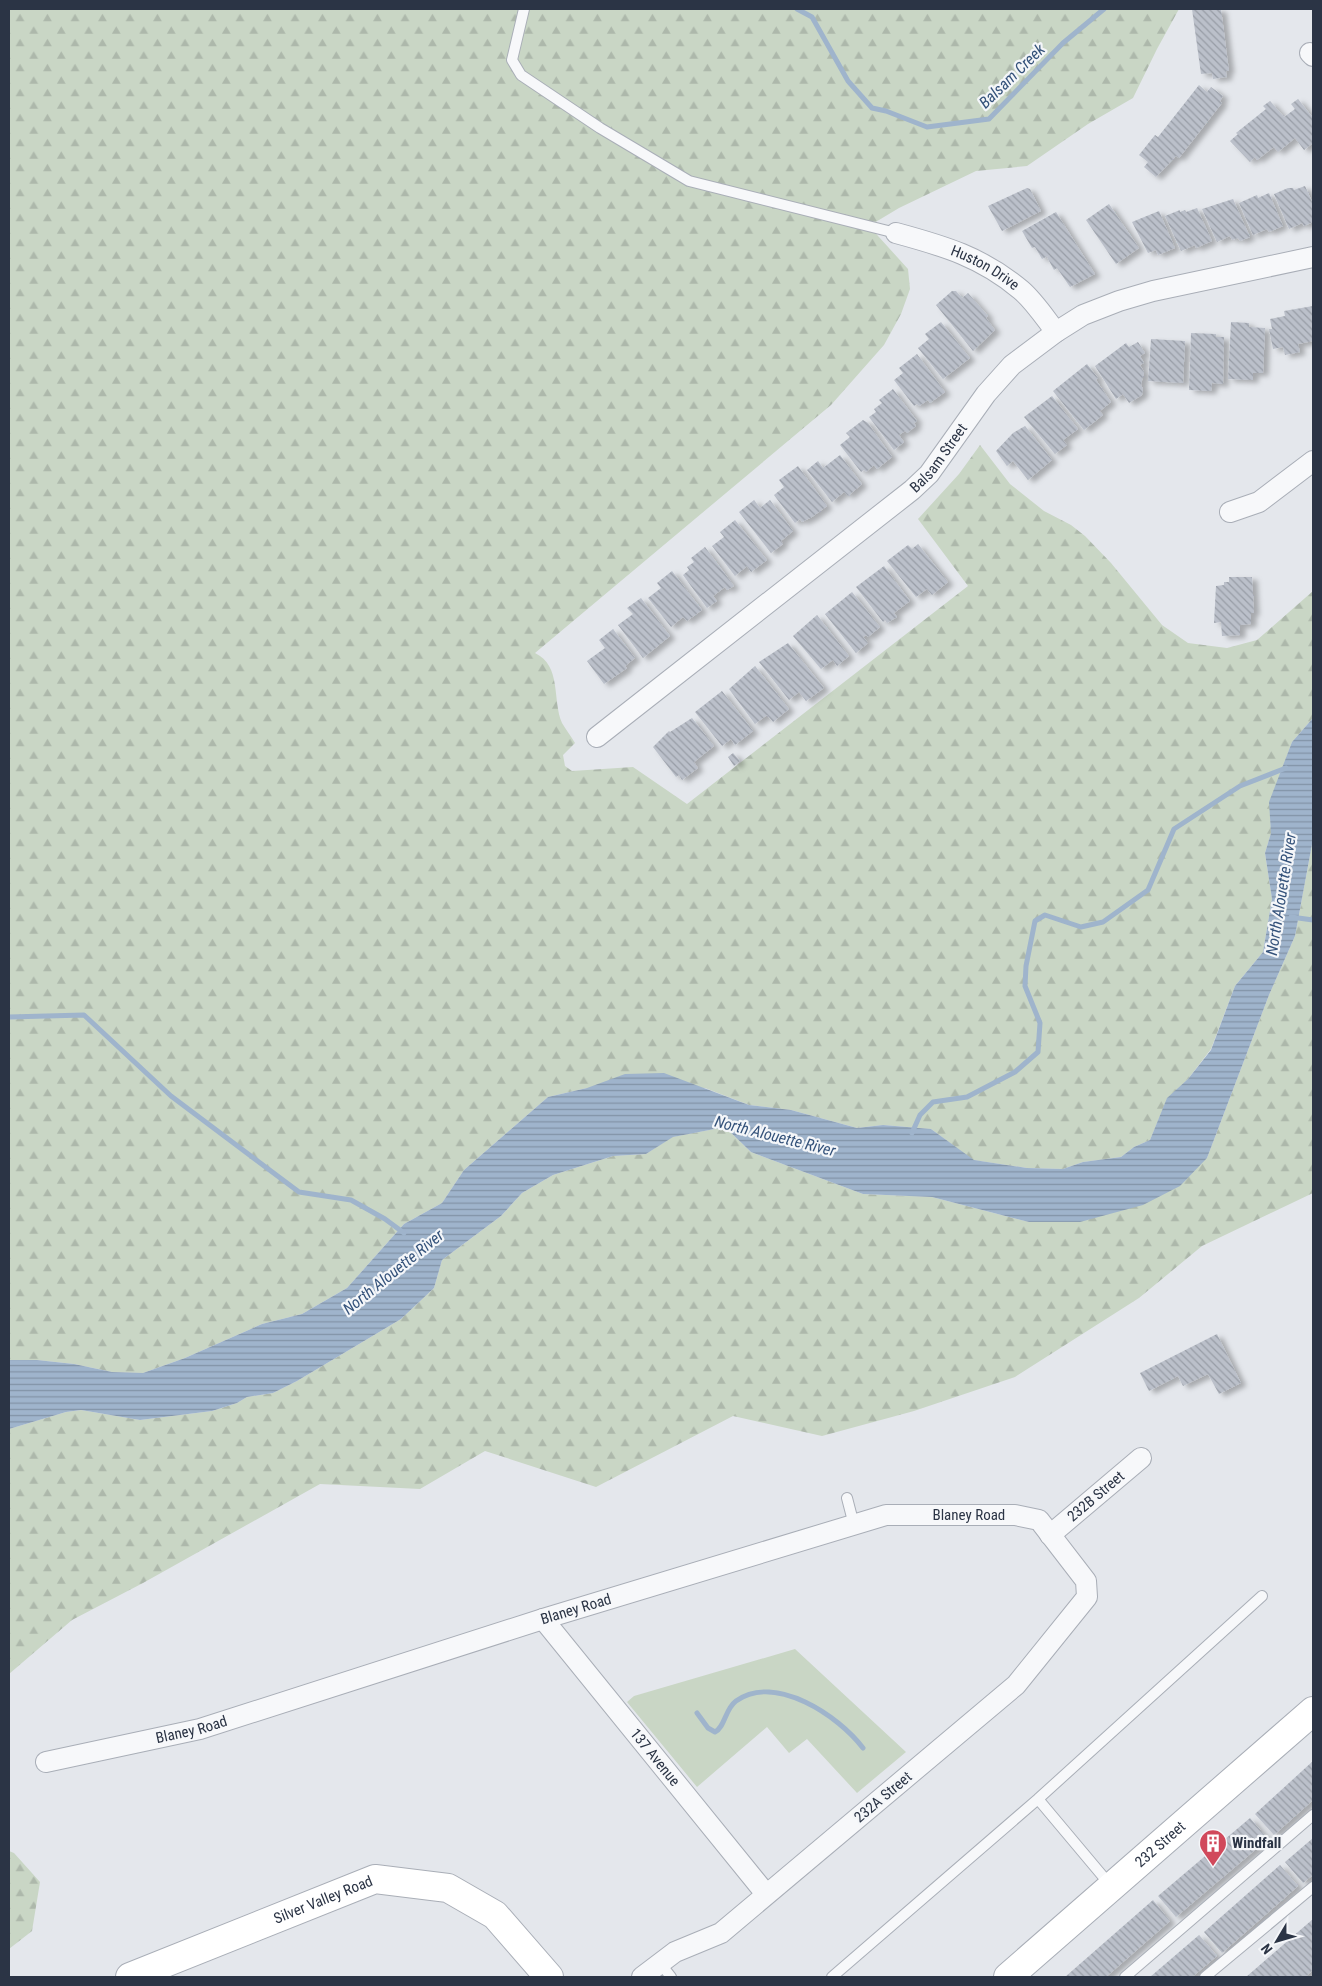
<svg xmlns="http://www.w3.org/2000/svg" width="1322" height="1986" viewBox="0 0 1322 1986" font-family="'Roboto Condensed',sans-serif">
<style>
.green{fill:#c9d6c5}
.forest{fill:url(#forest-firs)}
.water{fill:url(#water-rules)}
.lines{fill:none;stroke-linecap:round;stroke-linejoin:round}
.stream{stroke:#9fb4cc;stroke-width:5}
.building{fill:url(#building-back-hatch);filter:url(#shadow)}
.lane-casing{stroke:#a9aeb7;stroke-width:12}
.street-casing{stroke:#a9aeb7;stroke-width:22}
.secondary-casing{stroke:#a9aeb7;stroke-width:30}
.lane{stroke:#f7f8fa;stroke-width:10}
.street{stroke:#f7f8fa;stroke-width:20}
.secondary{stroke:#fff;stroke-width:28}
.labels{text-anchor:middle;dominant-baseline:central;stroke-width:4.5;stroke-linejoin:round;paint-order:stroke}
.street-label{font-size:15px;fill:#2b3445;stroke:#f4f6f9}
.poi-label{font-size:15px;font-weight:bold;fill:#2b3445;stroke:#f4f6f9;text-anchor:start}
.water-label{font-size:16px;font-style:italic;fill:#34527a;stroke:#f4f6f9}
</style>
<defs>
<pattern id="forest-firs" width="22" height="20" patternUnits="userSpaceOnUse" patternTransform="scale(1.25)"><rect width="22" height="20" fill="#c9d6c5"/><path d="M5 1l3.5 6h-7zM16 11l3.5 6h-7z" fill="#adb8ab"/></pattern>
<pattern id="water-rules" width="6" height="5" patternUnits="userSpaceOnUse" patternTransform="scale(1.25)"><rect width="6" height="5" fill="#9fb4cc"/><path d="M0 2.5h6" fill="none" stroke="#8293a7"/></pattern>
<pattern id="building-back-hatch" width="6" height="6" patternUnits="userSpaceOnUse" patternTransform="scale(1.25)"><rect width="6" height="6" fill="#bbc0ca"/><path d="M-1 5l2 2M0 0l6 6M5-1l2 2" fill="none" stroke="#989da6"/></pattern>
<filter id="shadow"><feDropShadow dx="5.5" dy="3" stdDeviation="2.5" flood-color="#0004"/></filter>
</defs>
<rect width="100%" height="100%" fill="#e4e7ec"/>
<path class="green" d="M795 1649 906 1752 857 1793 807 1739 789 1753 767 1727 697 1787 627 1702 634 1696Z"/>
<path class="forest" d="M9 9H1179L1157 49 1133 98 1088 124 1027 166 976 171 899 208 869 226 908 269 910 289 901 314 884 345 831 405 535 653C562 666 552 700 562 723 566 730 571 736 575 743L563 755 565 766 572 771 633 767 687 804 968 586 918 519 959 474 980 445 1010 484 1044 511 1071 525 1085 536 1111 563 1162 625 1188 643 1227 648 1257 640 1313 591V718L1292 742 1270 802 1271 833 1265 853 1272 899 1263 952 1235 986 1211 1049 1188 1079 1167 1099 1150 1140 1134 1147 1121 1157 1083 1162 1063 1169 1027 1168 973 1160 931 1129 883 1125 857 1128 791 1110 749 1105 705 1088H587L548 1097 464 1170 442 1203 404 1224 347 1288 302 1314 262 1324 185 1358 143 1373 112 1372 74 1364 37 1360H9Z
M1313 839V1193L1202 1246 1139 1298 1015 1377 914 1411 822 1436 733 1416 596 1487 485 1451 420 1489 320 1484 143 1583 72 1620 9 1674V1429L66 1412 81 1410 140 1420 212 1411 237 1403 247 1397 273 1393 297 1381 401 1319 434 1288 442 1260 501 1216 522 1193 553 1175 613 1156 646 1154 672 1137 725 1127 751 1152 863 1194 932 1197 1029 1222 1207 1158 1269 995 1295 936Z
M9 1851 14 1853 40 1882 32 1931 9 1949Z"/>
<path class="water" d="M1313 718V839L1295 936 1269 995 1207 1158 1180 1186 1143 1205 1080 1222H1029L932 1197 863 1194 751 1152 725 1127 673 1137 646 1154 613 1156 553 1175 522 1193 501 1216 442 1260 434 1288 401 1319 297 1381 273 1393 247 1397 237 1403 212 1411 140 1420 81 1410 66 1412 9 1429V1360H37L74 1364 112 1372 143 1373 185 1358 262 1324 302 1314 347 1288 404 1224 442 1203 464 1170 548 1097 587 1088 625 1074 664 1073 749 1105 791 1110 857 1128 883 1125 931 1129 974 1160 1027 1168 1063 1169 1083 1162 1121 1157 1134 1147 1150 1140 1167 1098 1188 1079 1211 1050 1235 986 1263 952 1272 899 1265 853 1271 833 1269 802 1292 742Z"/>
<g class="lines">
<path class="stream" d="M797 9 812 17 848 81 872 108 886 111 927 127 989 119 1063 43 1104 9
M1291 917 1313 920
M9 1017 84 1015 171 1096 299 1192 351 1200 385 1219 404 1233
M912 1133 920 1115 933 1102 967 1097 1015 1072 1038 1052 1040 1023 1025 986 1026 966 1035 921 1045 915 1081 927 1103 922 1148 890 1174 829 1240 786 1286 768
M697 1713 708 1728 715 1732C725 1727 725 1709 736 1701 775 1673 839 1716 863 1748"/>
</g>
<path class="building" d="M1192 9H1221L1229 71H1226L1227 77 1213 79 1212 73 1201 74Z
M1199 85 1207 92 1211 87 1223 96 1220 101 1222 103 1179 158 1176 156 1156 177 1144 167 1148 162 1139 155 1155 135 1158 137Z
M1298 99 1313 118V143L1304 150 1295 138 1278 152 1274 147 1257 160 1255 157 1250 162 1230 141 1238 134 1236 133 1266 109 1263 106 1270 101 1284 117 1295 109 1291 104Z
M1305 186 1313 204V222L1304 226 1302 223 1289 229 1274 194 1288 188H1293L1294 190Z
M1027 188 1030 189 1041 211 1002 231 988 206Z
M1269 193 1283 226 1269 232 1267 229 1253 235 1239 203 1257 195 1258 198Z
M1233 199 1250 237 1240 241 1238 238 1232 240 1230 236 1217 242 1202 209Z
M1109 204 1139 248 1116 264 1086 220Z
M1197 208 1212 241 1196 248 1195 245 1181 251 1165 216 1180 210V212L1185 210 1186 212Z
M1159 211 1175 248 1158 255 1156 250 1148 253 1132 222Z
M1056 212 1095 274 1070 287 1057 268 1054 270 1047 257 1054 253 1042 259 1035 247 1038 246 1032 248 1022 231Z
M952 291H956L962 298 968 293 988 316 986 318 995 330 973 351 936 305Z
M1313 306V341L1298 344 1300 352 1285 355 1283 347 1273 349 1269 329H1272L1270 319 1285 316 1284 311Z
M941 322 970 358 943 379 918 348 929 339 925 334Z
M1231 322 1249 323V327L1265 328 1263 373H1253V380L1228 379Z
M1191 333 1216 334V337H1224L1223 384 1212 383 1211 391 1189 390Z
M1151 339 1185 341 1183 383 1148 381Z
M1138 342 1145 353 1140 356 1144 363 1140 365 1144 372 1141 385 1143 389 1142 395 1129 403 1123 394 1116 399 1095 366 1126 343 1129 347Z
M917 354 945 392 930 403 928 400 919 406 917 404 914 406 894 380 903 373 899 368Z
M1087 364 1098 378 1096 380 1111 402 1100 411 1103 415 1084 430 1053 391Z
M893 389 917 421 914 423 916 426 907 433 905 431 899 435 904 442 894 450 869 417 876 412 874 409 882 403 879 400Z
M1052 396 1078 429 1063 440 1067 445 1055 454 1024 417Z
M863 420 868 423 892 457 877 469 874 465 866 472 864 470 861 472 840 445 850 437 846 433Z
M1025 426 1052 460 1028 480 1013 461 1007 466 996 451 1013 433Z
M840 455 862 484 848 496 844 492 832 502 807 470 818 461 823 468Z
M798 466 827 506 812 517 802 522 800 519 795 523 774 495 784 487 779 480Z
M754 500 760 508 770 500 793 531 781 541 783 544 771 553 739 512Z
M735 520 767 560 751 572 747 566 735 576 712 546 724 537 720 532Z
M918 544 948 582 932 595 927 589 916 597 887 561 908 545 912 549Z
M705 547 734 586 727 590 725 587 713 596 717 601 707 608 683 575 689 570 687 567 694 562 691 558Z
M884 566 910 601 894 613 897 617 887 623 885 620 883 622 856 587Z
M672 571 702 610 687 621 683 617 671 627 648 598 661 588 657 583Z
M1229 577H1252L1254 613H1251V624L1240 625V635L1222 636 1221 622 1214 623 1216 586 1224 585V582H1229Z
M852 592 880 627 868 637 866 635 863 637 868 643 856 653 825 614Z
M641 598 670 636 643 658 618 625 633 614 627 608Z
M817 615 849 656 837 666 833 660 821 669 793 636Z
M613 629 635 658 625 666 627 668 604 684 587 661 605 648 599 640Z
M788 643 824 688 806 701 799 692 789 700 759 662Z
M755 666 789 709 773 722 767 715 755 724 729 689Z
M722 691 753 731 735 745 731 739 722 746 695 712Z
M692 718 714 746 694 762 698 768 682 780 679 775 676 777 653 747 669 731 670 732Z
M733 753 740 761 734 766 728 757Z
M1217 1334 1241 1383 1219 1394 1208 1374 1183 1386 1178 1376 1149 1391 1140 1373Z
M1313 1761V1800L1274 1835 1255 1814Z
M1250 1818 1268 1839 1176 1917 1158 1896Z
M1313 1838V1875L1303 1883 1285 1862Z
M1280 1865 1298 1886 1222 1953 1204 1932Z
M1153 1900 1170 1921 1106 1977H1065Z
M1313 1919V1970L1305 1977H1246Z
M1199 1935 1217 1956 1192 1977H1150Z"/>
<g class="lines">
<g class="lane-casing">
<path id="lane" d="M524 9 512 60 521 75 600 128 689 181 896 233
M847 1498 854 1525
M1038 1799 1111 1886
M660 1963 671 1977
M832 1977 1038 1799 1262 1596
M1125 1977 1313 1815
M1205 1977 1313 1887"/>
</g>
<g class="street-casing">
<g id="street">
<path d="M1310 53 1313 56"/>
<path id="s1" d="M896 233C944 246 982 257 1021 290 1034 301 1045 318 1056 332"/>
<path d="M1230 512 1259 502 1313 461"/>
<path id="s2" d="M597 737 912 490 929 474 986 394 1012 365 1056 332 1083 315 1119 301 1153 291 1313 257"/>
<path id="s3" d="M1050 1535 1141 1458"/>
<path id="s4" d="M543 1619 766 1894"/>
<path id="s5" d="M46 1762 200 1729 543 1619 886 1515H1015L1039 1520 1086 1581 1087 1597 1016 1685 721 1933 675 1952 642 1977"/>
</g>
</g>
<g class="secondary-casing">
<g id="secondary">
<path id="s6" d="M130 1977 375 1879 448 1888 495 1915 549 1977"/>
<path id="s7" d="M1008 1977 1313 1711"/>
</g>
</g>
<use href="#lane" class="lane"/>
<use href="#street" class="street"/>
<use href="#secondary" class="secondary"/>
</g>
<defs>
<g id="building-pin" transform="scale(1.4375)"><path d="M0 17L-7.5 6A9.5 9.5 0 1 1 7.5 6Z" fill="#d1495b" stroke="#f4f6f9"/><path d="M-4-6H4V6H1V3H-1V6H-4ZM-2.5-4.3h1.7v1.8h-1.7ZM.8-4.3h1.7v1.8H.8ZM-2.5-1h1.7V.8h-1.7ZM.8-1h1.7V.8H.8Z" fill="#fff"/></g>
</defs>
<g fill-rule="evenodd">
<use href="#building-pin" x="1213" y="1843"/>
</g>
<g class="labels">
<g class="street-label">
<text stroke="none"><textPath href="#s1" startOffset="96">Huston Drive</textPath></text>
<text stroke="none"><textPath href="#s2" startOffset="442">Balsam Street</textPath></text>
<text stroke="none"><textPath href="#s3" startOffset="60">232B Street</textPath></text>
<text stroke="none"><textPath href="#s5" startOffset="959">Blaney Road</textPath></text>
<text stroke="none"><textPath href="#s5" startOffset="552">Blaney Road</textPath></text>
<text stroke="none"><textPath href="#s5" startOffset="149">Blaney Road</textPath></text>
<text stroke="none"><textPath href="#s4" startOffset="178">137 Avenue</textPath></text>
<text transform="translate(883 1797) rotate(-40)">232A Street</text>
<text stroke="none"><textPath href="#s7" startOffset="202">232 Street</textPath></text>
<text stroke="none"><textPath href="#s6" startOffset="208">Silver Valley Road</textPath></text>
</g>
<g class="poi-label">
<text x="1232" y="1843">Windfall</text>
</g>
<g class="water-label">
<text transform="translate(1012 76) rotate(-44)">Balsam Creek</text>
<text transform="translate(1281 894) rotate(-81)">North Alouette River</text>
<text transform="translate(775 1136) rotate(14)">North Alouette River</text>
<text transform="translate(393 1272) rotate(-39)">North Alouette River</text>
</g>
</g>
<rect width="1322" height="1986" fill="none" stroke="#2b3445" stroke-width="20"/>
<g transform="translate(1277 1941) rotate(232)" stroke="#f4f6f9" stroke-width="4" paint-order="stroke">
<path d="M0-4L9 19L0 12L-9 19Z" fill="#2b3445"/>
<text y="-8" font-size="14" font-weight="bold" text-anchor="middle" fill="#2b3445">N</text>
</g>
</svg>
